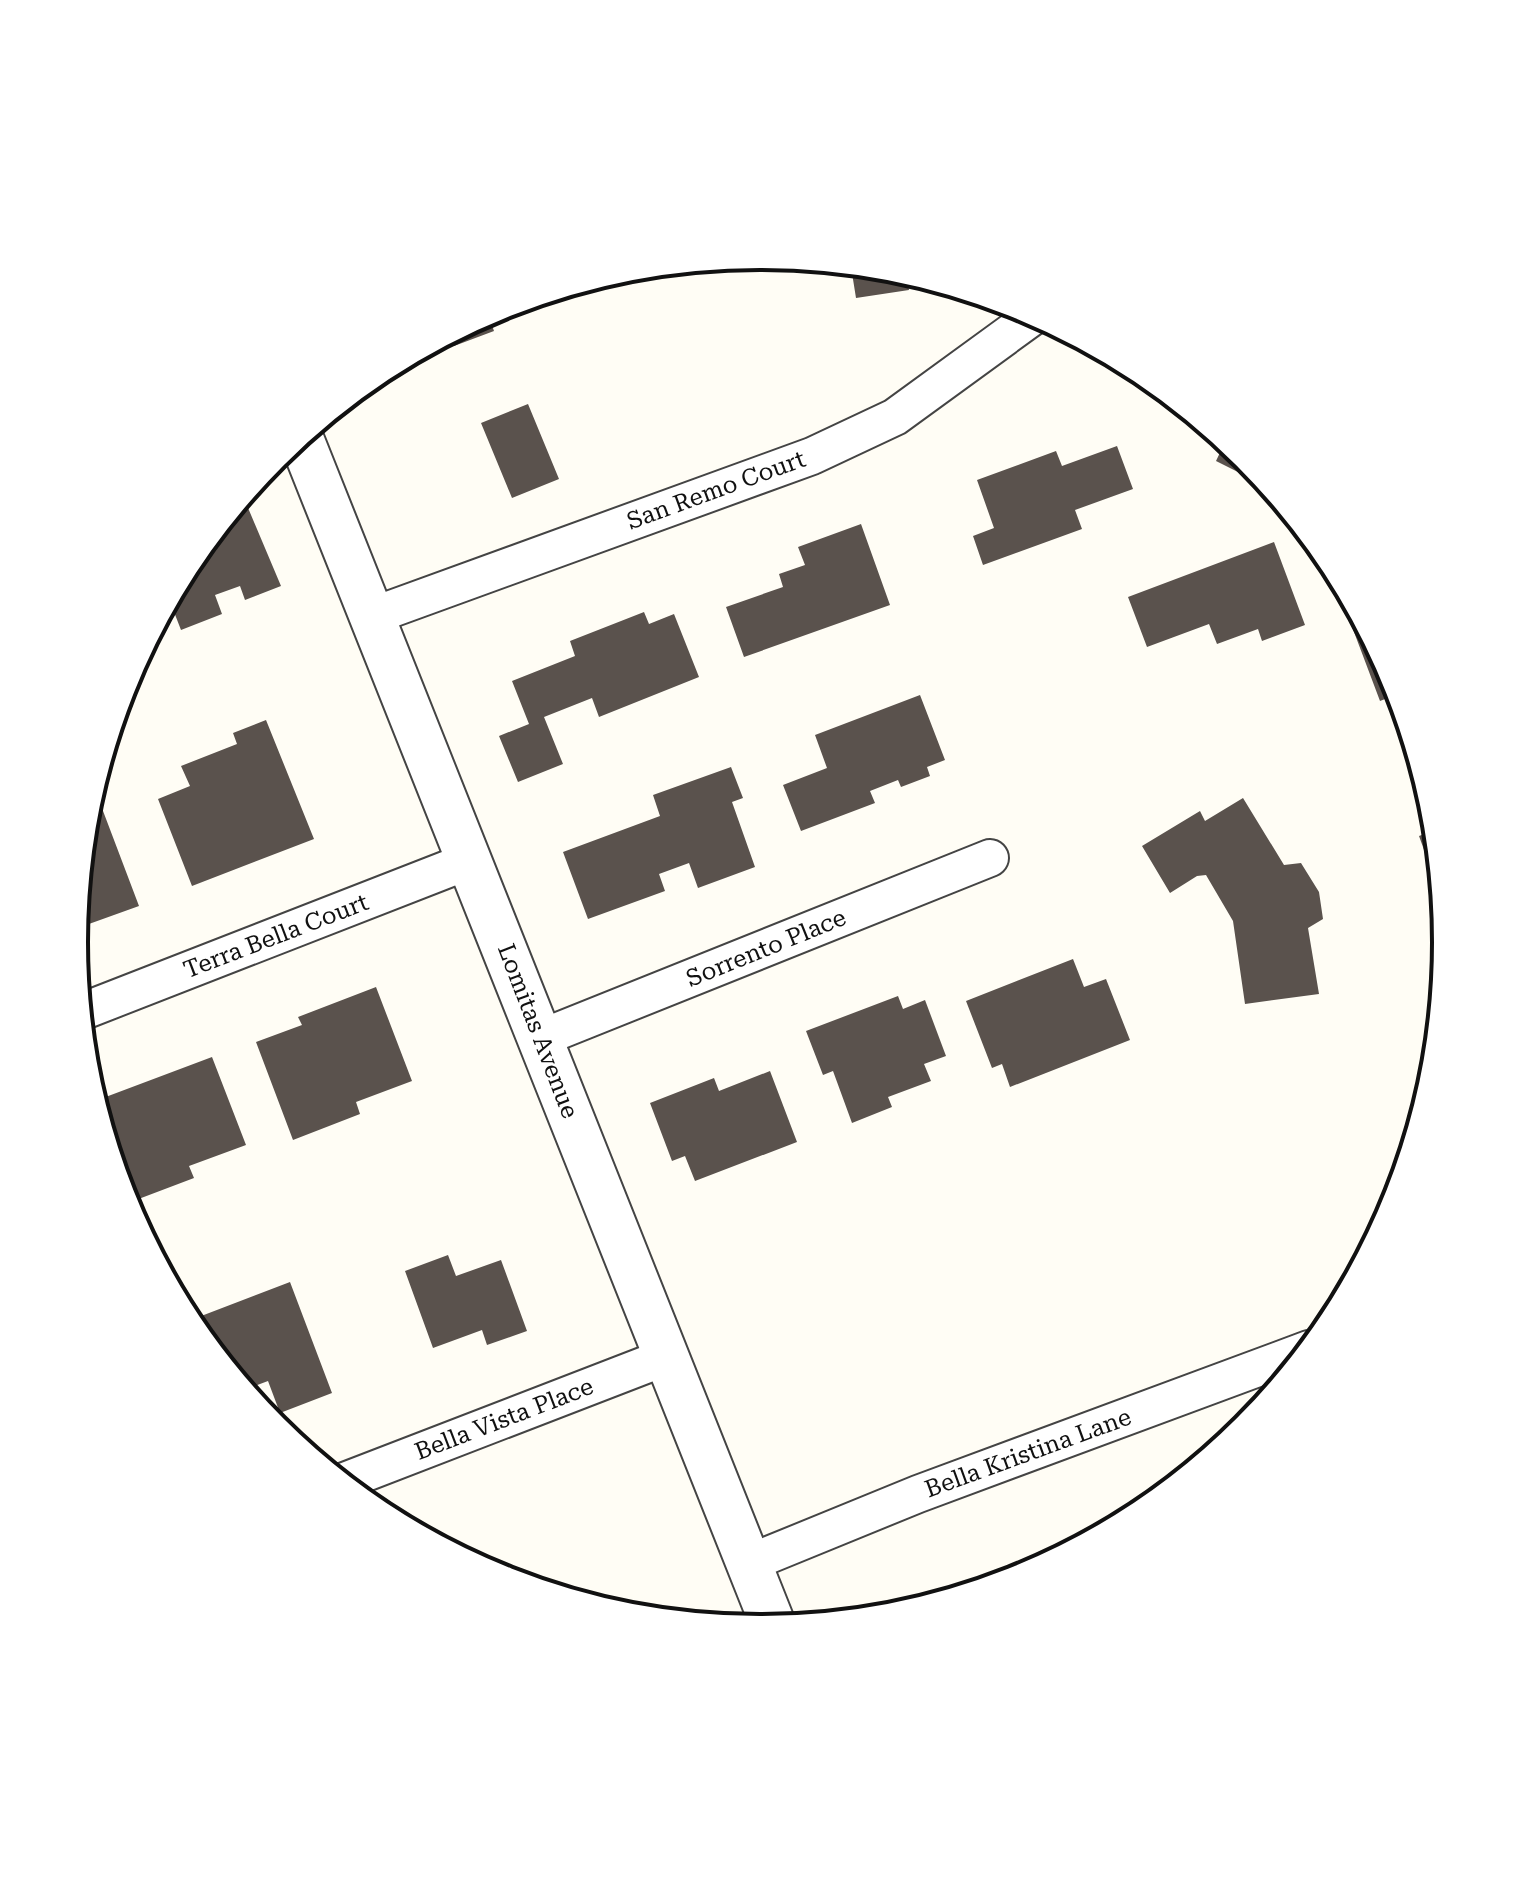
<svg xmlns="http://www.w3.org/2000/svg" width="1520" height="1884" viewBox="0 0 1520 1884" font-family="'Roboto Serif',serif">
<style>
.building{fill:#5a524d}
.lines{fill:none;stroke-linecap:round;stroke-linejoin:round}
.minor-casing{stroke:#444;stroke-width:40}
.tertiary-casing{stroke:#444;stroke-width:48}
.minor{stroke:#fff;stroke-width:36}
.tertiary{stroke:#fff;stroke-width:44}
.labels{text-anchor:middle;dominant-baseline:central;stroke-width:8;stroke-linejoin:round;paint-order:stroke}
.street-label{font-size:24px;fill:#111;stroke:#fff}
.rim{fill:none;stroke:#111;stroke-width:4}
</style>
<rect width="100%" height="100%" fill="#fffdf5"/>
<path class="building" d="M835 263 906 273 909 290 856 298 852 273 837 276Z
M488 314 494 331 454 346 450 334Z
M528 404 559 479 512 498 481 423Z
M1203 422 1245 457 1270 488 1216 461 1225 442 1200 430Z
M1117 446 1133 489 1075 510 1082 529 983 565 973 536 994 528 977 480 1056 451 1062 466Z
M243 496 281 586 245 600 240 586 215 595 222 614 181 630 169 599 190 561Z
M861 524 890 605 744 657 726 607 783 587 779 574 805 565 798 547Z
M1274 542 1305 625 1262 641 1258 629 1217 644 1209 624 1147 647 1128 597Z
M1325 555 1394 680 1398 694 1380 701Z
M644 612 649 624 674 614 699 677 599 717 592 698 544 717 563 764 518 782 499 736 529 724 512 681 575 656 570 641Z
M920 695 945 760 927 767 930 776 901 787 898 780 870 791 875 803 801 831 783 785 827 768 815 735Z
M266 720 314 839 192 886 158 799 190 786 181 766 237 744 233 733Z
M731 767 743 798 732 802 755 867 698 888 689 863 659 874 665 891 588 919 563 852 660 816 653 795Z
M1243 798 1284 865 1301 863 1319 892 1323 919 1308 928 1319 994 1245 1004 1233 921 1206 875 1197 876 1170 893 1142 846 1200 811 1205 821Z
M100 803 139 906 75 929 87 808Z
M1435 830 1441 894H1440L1419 836Z
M1073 959 1084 987 1106 979 1130 1040 1010 1087 1002 1064 992 1068 966 1001Z
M376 987 412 1081 356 1102 360 1114 293 1140 256 1042 302 1025 298 1017Z
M898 996 903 1009 925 1000 946 1056 924 1064 931 1081 888 1097 892 1107 852 1123 833 1071 823 1075 806 1031Z
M212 1057 246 1145 189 1166 194 1178 128 1203 95 1101Z
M770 1071 797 1142 695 1181 685 1156 672 1161 650 1103 714 1078 719 1091Z
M448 1255 456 1276 501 1260 527 1331 487 1345 482 1330 433 1348 405 1271Z
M290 1282 332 1393 280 1413 268 1381 244 1390 192 1325 198 1323 196 1318Z"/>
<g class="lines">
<g class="minor-casing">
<path id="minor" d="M372 616 812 456 895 417 1035 315
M81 1012 471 860
M541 1038 990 858
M342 1482 666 1357
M749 1563 918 1494 1309 1349"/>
</g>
<g class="tertiary-casing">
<path id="tertiary" d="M300 436 774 1627"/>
</g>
<use href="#minor" class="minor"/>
<use href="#tertiary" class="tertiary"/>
</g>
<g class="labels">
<g class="street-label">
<text transform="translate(716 490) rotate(-20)">San Remo Court</text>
<text transform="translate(276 936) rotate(-21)">Terra Bella Court</text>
<text transform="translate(766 948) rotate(-22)">Sorrento Place</text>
<text transform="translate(538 1031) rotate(69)">Lomitas Avenue</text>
<text transform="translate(504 1419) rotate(-21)">Bella Vista Place</text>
<text transform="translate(1028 1453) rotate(-20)">Bella Kristina Lane</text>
</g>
</g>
<path d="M0 0H1520V1884H0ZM88 942a672 672 0 1 1 1344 0a672 672 0 1 1-1344 0Z" fill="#fff" fill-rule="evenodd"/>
<path class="rim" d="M88 942a672 672 0 1 1 1344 0a672 672 0 1 1-1344 0Z"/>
</svg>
